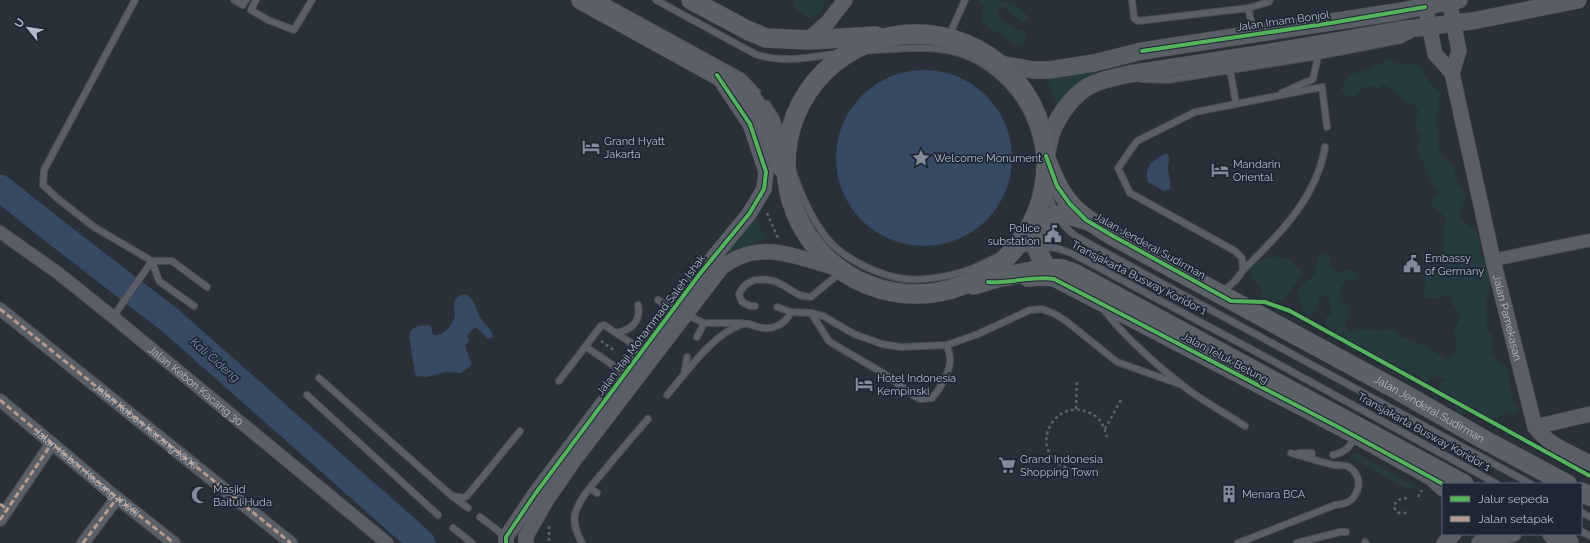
<svg xmlns="http://www.w3.org/2000/svg" width="1590" height="543" viewBox="0 0 1590 543" font-family="Raleway,sans-serif">
<style>
.green{fill:#273a3e}
.water{fill:#384963}
.lines{fill:none;stroke-linecap:round;stroke-linejoin:round}
.river{stroke:#384963;stroke-width:27}
.service-casing{stroke:#484c53;stroke-width:8}
.minor-casing{stroke:#484c53;stroke-width:14}
.tertiary-casing{stroke:#484c53;stroke-width:16}
.secondary-casing{stroke:#484c53;stroke-width:18}
.primary-casing{stroke:#484c55;stroke-width:20}
.path{stroke:#5d636a;stroke-width:2.5;stroke-dasharray:3 3;stroke-linecap:butt}
.service{stroke:#5a5e66;stroke-width:6}
.minor{stroke:#5a5e66;stroke-width:12}
.tertiary{stroke:#5a5e66;stroke-width:15}
.secondary{stroke:#595d64;stroke-width:17}
.primary{stroke:#5c6168;stroke-width:19}
.quiet{stroke:#b69a8f;stroke-width:3;stroke-dasharray:6 3;stroke-linecap:butt}
.cycleway-casing{stroke:#1d2633;stroke-width:6}
.cycleway{stroke:#56b35d;stroke-width:4}
.labels{text-anchor:middle;dominant-baseline:central;stroke-width:3.5;stroke-linejoin:round;paint-order:stroke}
.street-label{font-size:11px;fill:#b4bcc9;stroke:#1d2633}
.poi-label{font-size:11px;fill:#b4bcc9;stroke:#1d2633;text-anchor:start}
.water-label{font-size:12px;font-style:italic;fill:#7c92b1;stroke:#1d2633}
</style>
<rect width="100%" height="100%" fill="#2a3038"/>
<path class="green" d="M793 0H824C826 11 819 14 810 18L796 9Z
M978 0C1000 0 1018 0 1029 18L1025 22 1020 21 1004 7H999L997 12 1003 22C1011 24 1015 30 1024 31L1027 37 1025 42 1015 45 1002 36 999 32C991 31 985 25 981 19L984 7Z
M1389 59C1401 68 1402 61 1413 64 1423 66 1425 77 1430 83 1435 87 1438 89 1441 94L1438 102 1440 109 1436 116 1439 148 1442 156 1455 168C1454 184 1466 188 1465 198 1464 208 1458 208 1461 220L1475 230 1479 237 1480 254 1490 266 1491 283 1485 305 1487 313V330L1493 336C1489 361 1494 355 1509 371 1509 385 1509 397 1518 409L1514 415 1507 411C1494 424 1493 418 1479 414 1471 413 1464 413 1456 411L1453 404 1439 396 1438 387 1445 380 1437 376 1431 380 1424 382 1420 376 1414 372 1411 379 1404 381 1392 371 1390 363 1370 353 1363 351 1355 352 1348 348 1340 334 1326 327 1324 319 1332 314 1329 298 1321 296 1314 311 1308 316 1302 311 1301 302 1298 294 1301 286 1315 274 1318 257 1326 253 1332 259 1329 266C1337 272 1342 273 1352 269L1359 275 1354 282 1346 280C1340 288 1338 293 1341 302L1348 306 1350 315 1346 320 1345 328 1352 332 1360 329 1378 331 1395 330 1398 337C1411 339 1436 351 1446 359L1454 355C1457 346 1457 340 1453 331L1458 323 1461 315C1454 309 1452 303 1451 294L1435 299 1426 298 1424 290 1426 272 1441 271C1445 261 1447 256 1442 247L1445 238 1444 230 1446 222 1443 215 1431 205V199L1438 193 1427 172 1417 149C1422 140 1422 135 1415 127L1416 118 1419 110 1413 105 1406 103 1395 91 1382 84 1377 91 1374 86H1366L1355 96H1348L1341 91C1348 69 1355 75 1372 68 1378 65 1382 61 1389 59Z
M1100 69 1099 71C1080 80 1070 88 1057 105L1046 77Z
M754 219 756 220 765 239 727 254V252Z
M1274 256 1282 259H1291L1295 266 1302 271C1298 281 1285 302 1275 305 1272 306 1269 305 1265 304L1261 298 1262 289 1252 277 1251 269 1257 262Z
M1354 452 1417 487 1406 488 1351 458Z"/>
<path class="water" d="M836 158a88 88 0 1 1 176 0a88 88 0 1 1-176 0Z
M1165 154H1168C1170 161 1168 162 1168 168 1168 175 1171 181 1170 189L1164 191 1148 182C1143 167 1153 160 1165 154Z
M465 294C476 299 475 310 481 319 485 325 493 330 493 337L488 339 477 328H474L467 336 469 341 465 346 472 365 461 373 445 372 427 377 416 376 415 373 409 336C411 326 421 324 431 326L433 335C443 337 453 325 455 316 455 311 453 305 455 300 457 296 461 295 465 294Z"/>
<g class="lines">
<path class="river" d="M0 188 58 234 171 321 422 543"/>
<g class="service-casing">
<path id="service" d="M135 0 44 170 43 185 57 198 94 227 152 261H172L207 287
M234 0 243 5 246 0
M256 0 251 10 268 20 294 30 312 0
M603 0 743 77 757 92
M656 0 755 54C780 63 807 58 833 54 853 51 873 50 894 49 936 46 969 48 1001 78 1024 99 1036 126 1040 155
M1132 0 1134 18 1138 21 1249 8 1269 2 1270 0
M1249 12 1254 33
M948 38 965 0
M1230 69 1236 104
M1141 79 1168 80 1318 56 1401 40 1411 35
M1282 93 1313 79 1318 56
M767 104 776 118 783 141
M788 157C798 187 809 218 830 242 847 260 880 276 905 279 925 281 952 276 971 269 983 264 995 257 1007 253 1021 248 1041 246 1055 248 1061 249 1067 252 1073 254L1249 348 1497 484
M1043 174C1049 198 1055 222 1077 237L1531 484
M152 261 159 281 194 306
M1243 270 1242 258 1235 251 1130 193 1118 168 1137 141 1195 112 1322 87 1327 127
M1221 292C1226 289 1231 285 1235 281 1239 277 1241 272 1245 268 1279 235 1317 197 1325 147
M658 300 672 309
M755 306H750L742 302 739 294C742 287 748 282 755 280 785 276 789 297 811 297L841 272
M777 307 791 312 811 313 823 316 854 334 882 344 901 347 947 345 978 334 1030 310 1042 309 1055 314 1066 321 1117 362 1182 385
M1104 310C1126 338 1153 362 1181 384 1200 400 1224 412 1245 426
M811 313 829 341 835 345 888 376 914 396 921 399 932 398C940 389 951 371 950 358 950 354 948 350 947 345
M687 315 704 323H742
M113 317 152 261
M616 333 642 350
M697 337 704 323
M586 347 626 374
M684 375 687 357
M319 378 452 496 468 508
M559 381 601 326 604 325 616 333C632 330 641 321 638 305
M307 395 438 515
M667 395C687 372 711 336 740 325 748 322 751 325 758 327 772 331 785 325 791 312
M1299 453H1312
M1333 455C1345 452 1350 448 1355 436
M590 488 597 493
M453 496 463 498 467 496 520 431
M1581 512 1590 517
M480 517 506 537
M453 528 472 543
M1581 531 1590 536
M1365 542 1366 543
M582 543C577 534 573 525 575 514 580 496 597 480 608 466 621 450 634 435 648 419
M1238 543 1335 505C1345 504 1353 502 1357 491 1361 482 1357 472 1349 467 1344 464 1339 466 1334 465 1320 462 1305 457 1291 453
M1297 543 1340 532H1346"/>
</g>
<g class="minor-casing">
<g id="minor">
<path id="s1" d="M0 232 58 273 113 317 387 543"/>
<path d="M1493 260 1590 240"/>
<path d="M0 309 291 543"/>
<path d="M0 400 117 498 174 543"/>
<path d="M0 520 52 443"/>
<path d="M83 543 117 498"/>
</g>
</g>
<g class="tertiary-casing">
<g id="tertiary">
<path d="M1424 0 1435 54 1452 73"/>
<path id="s2" d="M1449 0 1459 51 1452 73 1493 260 1535 427C1548 445 1572 453 1590 463"/>
<path d="M808 40 828 22 845 0"/>
<path d="M1027 279 1044 278 1054 279 1355 436 1431 478 1443 489"/>
<path d="M1535 427 1590 414"/>
<path d="M506 543V537L535 494 699 275 749 214 764 189 766 172 750 124 720 79"/>
<path d="M526 543V536L546 501 575 459 722 267C759 239 793 256 833 267"/>
<path d="M1444 543 1454 534"/>
<path d="M1479 543 1514 534"/>
</g>
</g>
<g class="secondary-casing">
<path id="secondary" d="M1000 64 1033 70H1049L1094 63 1142 51 1396 12 1459 0
M1046 156C1048 148 1049 140 1052 132 1059 114 1075 92 1093 84 1104 79 1117 77 1129 74L1290 49 1399 30 1472 21 1578 0"/>
</g>
<g class="primary-casing">
<g id="primary">
<path d="M581 0 717 75 750 97 760 109 773 139 782 168"/>
<path d="M691 0 747 30 766 38 808 40 876 36"/>
<circle cx="916" cy="164" r="130"/>
<path id="s3" d="M1048 163C1062 203 1078 215 1113 236L1399 391 1483 439 1567 484"/>
<path d="M1047 268C1043 262 1039 255 1037 248 1035 236 1046 218 1058 215 1067 213 1078 218 1086 220"/>
<path d="M974 285 997 278 1047 268 1062 269 1076 274 1464 484"/>
<path d="M1581 492 1590 496"/>
<path d="M1552 534 1569 543"/>
</g>
</g>
<path class="path" d="M767 213 778 238
M601 341 615 351
M1076 409 1077 380
M1105 429 1122 398
M1078 471C1021 460 1051 394 1090 413 1100 417 1104 426 1107 437
M1418 497 1422 490
M1407 498C1400 499 1395 499 1394 508L1399 513H1409
M549 526V543"/>
<use href="#service" class="service"/>
<use href="#minor" class="minor"/>
<use href="#tertiary" class="tertiary"/>
<use href="#secondary" class="secondary"/>
<use href="#primary" class="primary"/>
<g class="quiet">
<path id="s4" d="M0 309 291 543"/>
<path id="s5" d="M0 400 117 498 174 543"/>
<path d="M0 504 8 510"/>
<path d="M0 520 52 443"/>
<path d="M83 543 117 498"/>
</g>
<g class="cycleway-casing">
<path id="cycleway" d="M1142 51 1325 24 1425 7
M1046 156 1057 186 1070 204 1086 220 1113 236 1231 301 1265 302 1290 311 1590 476
M988 282C1010 284 1032 275 1054 279L1342 429 1443 484
M506 543V537L535 494 699 275 749 214 764 189 766 172 750 124 717 75"/>
</g>
<use href="#cycleway" class="cycleway"/>
</g>
<defs>
<g id="hotel-bare" transform="scale(1.38)"><path d="M-6-4.5h1.5V1H6V5H4.5V3h-9V5H-6ZM-4 0a1.8 1.8 0 1 1 3.6 0ZM.5 0V-2.5h3Q6-2.5 6 0Z" fill="#848b96" stroke="#1d2633" stroke-width="2.5" paint-order="stroke"/></g>
<g id="sight-bare" transform="scale(1.38)"><path d="M0-6L1.8-2.2L6-1.7L2.9 1.2L3.7 5.4L0 3.3L-3.7 5.4L-2.9 1.2L-6-1.7L-1.8-2.2Z" fill="#848b96" stroke="#1d2633" stroke-width="2.5" paint-order="stroke"/></g>
<g id="civic-bare" transform="scale(1.38)"><path d="M-.6-6.5H3V-4.5H.6V-3L4-1V1h2V6H-6V1h2V-1L-.6-3ZM-1.2 2.5V6h2.4V2.5Z" fill="#848b96" stroke="#1d2633" stroke-width="2.5" paint-order="stroke"/></g>
<g id="supermarket-bare" transform="scale(1.38)"><path d="M-6-5.5h2.5l.6 2H6L4.5 2H-2.5L-4.4-4H-6ZM-1.5 3.2a1.3 1.3 0 1 0 .1 0ZM3 3.2a1.3 1.3 0 1 0 .1 0Z" fill="#848b96" stroke="#1d2633" stroke-width="2.5" paint-order="stroke"/></g>
<g id="building-bare" transform="scale(1.38)"><path d="M-4-6H4V6H1V3H-1V6H-4ZM-2.5-4.3h1.7v1.8h-1.7ZM.8-4.3h1.7v1.8H.8ZM-2.5-1h1.7V.8h-1.7ZM.8-1h1.7V.8H.8Z" fill="#848b96" stroke="#1d2633" stroke-width="2.5" paint-order="stroke"/></g>
<g id="mosque-bare" transform="scale(1.38)"><path d="M3.5-4.9A6 6 0 1 0 3.5 4.9A5 5 0 1 1 3.5-4.9Z" fill="#848b96" stroke="#1d2633" stroke-width="2.5" paint-order="stroke"/></g>
</defs>
<g fill-rule="evenodd">
<use href="#hotel-bare" x="591" y="147"/>
<use href="#sight-bare" x="921" y="158"/>
<use href="#hotel-bare" x="1220" y="170"/>
<use href="#civic-bare" x="1053" y="234"/>
<use href="#civic-bare" x="1412" y="264"/>
<use href="#hotel-bare" x="864" y="384"/>
<use href="#supermarket-bare" x="1007" y="465"/>
<use href="#building-bare" x="1229" y="494"/>
<use href="#mosque-bare" x="200" y="495"/>
</g>
<g class="labels">
<g class="street-label">
<text transform="translate(1283 21) rotate(-8)">Jalan Imam Bonjol</text>
<text transform="translate(1150 246) rotate(29)">Jalan Jenderal Sudirman</text>
<text transform="translate(1139 278) rotate(27)">Transjakarta Busway Koridor 1</text>
<text stroke="none"><textPath href="#s2" startOffset="326">Jalan Pamekasan</textPath></text>
<text transform="translate(651 325) rotate(-53)">Jalan Haji Mohammad Saleh Ishak</text>
<text transform="translate(1225 358) rotate(28)">Jalan Teluk Betung</text>
<text stroke="none"><textPath href="#s1" startOffset="249">Jalan Kebon Kacang 30</textPath></text>
<text stroke="none"><textPath href="#s3" startOffset="461">Jalan Jenderal Sudirman</textPath></text>
<text stroke="none"><textPath href="#s4" startOffset="187">Jalan Kebon Kacang XXXI</textPath></text>
<text transform="translate(1424 432) rotate(29)">Transjakarta Busway Koridor 1</text>
<text stroke="none"><textPath href="#s5" startOffset="113">Jalan Kebon Kacang XXXII</textPath></text>
</g>
<g class="poi-label">
<text x="604" y="141">Grand Hyatt<tspan x="604" dy="13">Jakarta</tspan></text>
<text x="934" y="158">Welcome Monument</text>
<text x="1233" y="164">Mandarin<tspan x="1233" dy="13">Oriental</tspan></text>
<text x="1040" y="228" text-anchor="end">Police<tspan x="1040" dy="13">substation</tspan></text>
<text x="1425" y="258">Embassy<tspan x="1425" dy="13">of Germany</tspan></text>
<text x="877" y="378">Hotel Indonesia<tspan x="877" dy="13">Kempinski</tspan></text>
<text x="1020" y="459">Grand Indonesia<tspan x="1020" dy="13">Shopping Town</tspan></text>
<text x="213" y="489">Masjid<tspan x="213" dy="13">Baitul Huda</tspan></text>
<text x="1242" y="494">Menara BCA</text>
</g>
<g class="water-label">
<text transform="translate(215 360) rotate(41)">Kali Cideng</text>
</g>
</g>
<rect x="1442" y="483" width="140" height="52" fill="#1d2633" stroke="#59626f"/>
<rect x="1450" y="496" width="20" height="6" fill="#56b35d" stroke="#59626f"/>
<text x="1478" y="503" font-size="12" fill="#b4bcc9">Jalur sepeda</text>
<rect x="1450" y="516" width="20" height="6" fill="#b69a8f" stroke="#59626f"/>
<text x="1478" y="523" font-size="12" fill="#b4bcc9">Jalan setapak</text>
<g transform="translate(28 28) rotate(300)" stroke="#1d2633" stroke-width="3" paint-order="stroke">
<path d="M0-3L7 15L0 10L-7 15Z" fill="#b4bcc9"/>
<text y="-6" font-size="11" font-weight="bold" text-anchor="middle" fill="#b4bcc9">U</text>
</g>
</svg>
